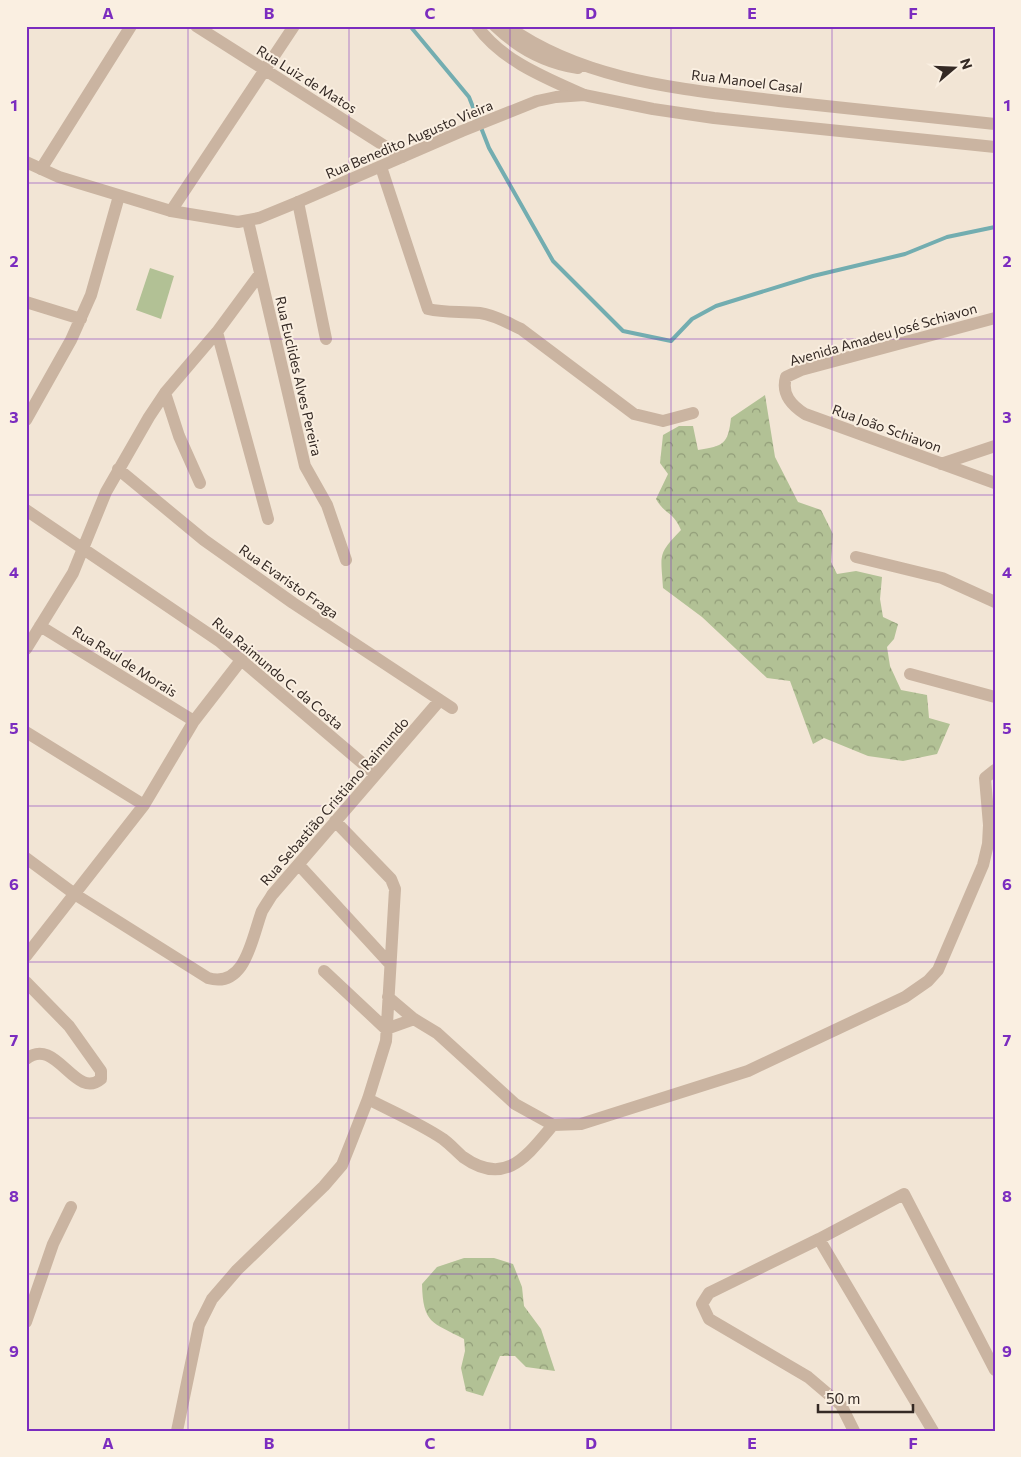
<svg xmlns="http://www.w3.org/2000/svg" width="1021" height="1457" viewBox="0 0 1021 1457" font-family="Commissioner,sans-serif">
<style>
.green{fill:#b2c195}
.forest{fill:url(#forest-crowns)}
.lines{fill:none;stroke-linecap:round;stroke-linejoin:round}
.stream{stroke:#73adb0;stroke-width:4}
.minor{stroke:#cab4a1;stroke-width:12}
.tertiary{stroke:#cab4a1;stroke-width:12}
.grid{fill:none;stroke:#7b2cbf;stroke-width:1;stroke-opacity:0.55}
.labels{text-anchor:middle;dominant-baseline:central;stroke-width:4;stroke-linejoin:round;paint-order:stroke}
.street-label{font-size:14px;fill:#342924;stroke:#faefe1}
.neatline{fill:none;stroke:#7b2cbf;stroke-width:2}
.grid-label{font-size:16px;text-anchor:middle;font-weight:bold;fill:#7b2cbf}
</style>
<defs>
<pattern id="forest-crowns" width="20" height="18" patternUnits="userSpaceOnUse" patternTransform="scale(1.25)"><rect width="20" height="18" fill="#b2c195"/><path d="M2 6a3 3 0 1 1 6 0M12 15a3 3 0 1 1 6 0" fill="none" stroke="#929d79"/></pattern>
</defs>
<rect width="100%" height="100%" fill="#f2e5d5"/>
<path class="green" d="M150 268 174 276 161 319 136 310Z"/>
<path class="forest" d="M765 395 775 457 798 502 821 510 833 534 831 562 837 574 856 571 882 577 880 599 883 617 898 624 894 639 887 647 890 666 901 690 927 695 929 718 950 724 937 754 903 761 868 756 824 738 813 744 790 681 767 678 702 617 663 588C661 554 657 555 681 530 673 511 665 515 656 499L668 474 660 463 663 435 679 426H693L698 450C724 446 728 444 731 418Z
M464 1258H494L513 1264 522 1287 524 1306 541 1329 555 1371 526 1367 515 1356H500L483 1396 466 1391 461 1368 465 1351 464 1339C432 1322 423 1324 422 1284L437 1267Z"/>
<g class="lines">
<path class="stream" d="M410 26 469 97 489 148 553 261 623 331 671 341 692 319 716 306 813 276 905 254 947 237 995 227"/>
<path class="minor" d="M196 26 402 157
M477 26C502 61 546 78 584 95
M495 26C519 49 545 63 578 68
M507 26C587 83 685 89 779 101 851 109 923 117 995 124
M381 167 428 309C445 313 462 311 480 313 495 315 508 323 521 329L634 414 663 421 693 413
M41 169 131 26
M298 202 326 339
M171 211 294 26
M248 221 305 466 327 505 346 560
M26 302 81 319
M995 318 801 370 786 377C781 394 791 405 805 414L995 483
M217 332 268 519
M165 393 179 436 200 483
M26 420 71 340 91 295 119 196
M941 464 995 446
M118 469 204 540 293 603 452 708
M26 510 219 641 375 774
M856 557 942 578 995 602
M40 626 194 721
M26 649 73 573 106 492 149 417 165 393 217 332 259 275
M910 674 995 697
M26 732 144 805
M26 858 76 895 208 978C246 989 252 937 262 911 265 906 269 900 272 895L440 700
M299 865 390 964
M26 956 144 805 194 721 242 659
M324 971 386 1029 414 1019
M26 982 69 1026 101 1071V1079C75 1101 56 1035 26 1059
M388 997 414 1019 437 1033 515 1104 553 1125 581 1124 748 1071 905 997 928 981 938 970 983 865 988 844 989 825 985 778 995 770
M368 1099C393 1112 419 1123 443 1139 450 1144 456 1151 463 1157 505 1187 526 1157 553 1125
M819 1239 933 1431
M26 1322 53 1244 71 1207
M177 1431 199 1325 212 1299 237 1270 324 1186 342 1165 350 1145 368 1099 386 1041 395 889 391 879 335 821
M854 1431 841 1405 808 1377 709 1319 702 1304 709 1293 819 1239 904 1194 995 1370"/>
<path class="tertiary" d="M26 162 59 177 171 211 238 222 259 218 298 202 462 131 537 101 556 97 584 95 653 109 714 118 995 147"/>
</g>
<path class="grid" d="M188 26V1431M349 26V1431M510 26V1431M671 26V1431M832 26V1431M26 183H995M26 339H995M26 495H995M26 651H995M26 806H995M26 962H995M26 1118H995M26 1274H995"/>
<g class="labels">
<g class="street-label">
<text transform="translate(307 79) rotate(32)">Rua Luiz de Matos</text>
<text transform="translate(747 81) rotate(7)">Rua Manoel Casal</text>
<text transform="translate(409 139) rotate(-23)">Rua Benedito Augusto Vieira</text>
<text transform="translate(883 334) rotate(-16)">Avenida Amadeu José Schiavon</text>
<text transform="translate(299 376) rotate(77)">Rua Euclides Alves Pereira</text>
<text transform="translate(887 428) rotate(20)">Rua João Schiavon</text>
<text transform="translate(289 581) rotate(35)">Rua Evaristo Fraga</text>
<text transform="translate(125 661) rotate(32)">Rua Raul de Morais</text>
<text transform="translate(278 673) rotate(40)">Rua Raimundo C. da Costa</text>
<text transform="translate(334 801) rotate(-49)">Rua Sebastião Cristiano Raimundo</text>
</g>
</g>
<rect width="1021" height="1457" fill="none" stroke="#faefe1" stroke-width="55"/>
<g transform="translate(954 68) rotate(71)" stroke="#faefe1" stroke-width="4" paint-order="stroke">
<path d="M0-4L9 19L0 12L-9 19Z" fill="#342924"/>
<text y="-8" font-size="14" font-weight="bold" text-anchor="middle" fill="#342924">N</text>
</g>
<path d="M818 1404v8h95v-8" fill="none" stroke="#342924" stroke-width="2.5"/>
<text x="826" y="1404" font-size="15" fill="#342924" stroke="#faefe1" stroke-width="4" paint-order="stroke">50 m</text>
<rect x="28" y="28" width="966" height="1402" class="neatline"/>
<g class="grid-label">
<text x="108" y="19">A</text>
<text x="269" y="19">B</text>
<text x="430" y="19">C</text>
<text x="591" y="19">D</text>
<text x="752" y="19">E</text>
<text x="913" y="19">F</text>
<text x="14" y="111">1</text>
<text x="1007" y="111">1</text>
<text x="14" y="267">2</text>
<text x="1007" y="267">2</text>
<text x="14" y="423">3</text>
<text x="1007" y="423">3</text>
<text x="14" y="578">4</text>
<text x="1007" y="578">4</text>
<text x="14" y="734">5</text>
<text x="1007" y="734">5</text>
<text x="14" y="890">6</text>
<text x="1007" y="890">6</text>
<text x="14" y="1046">7</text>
<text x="1007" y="1046">7</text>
<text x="14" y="1202">8</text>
<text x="1007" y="1202">8</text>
<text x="14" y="1357">9</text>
<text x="1007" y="1357">9</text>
<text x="108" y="1449">A</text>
<text x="269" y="1449">B</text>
<text x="430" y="1449">C</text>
<text x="591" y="1449">D</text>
<text x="752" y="1449">E</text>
<text x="913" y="1449">F</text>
</g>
</svg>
